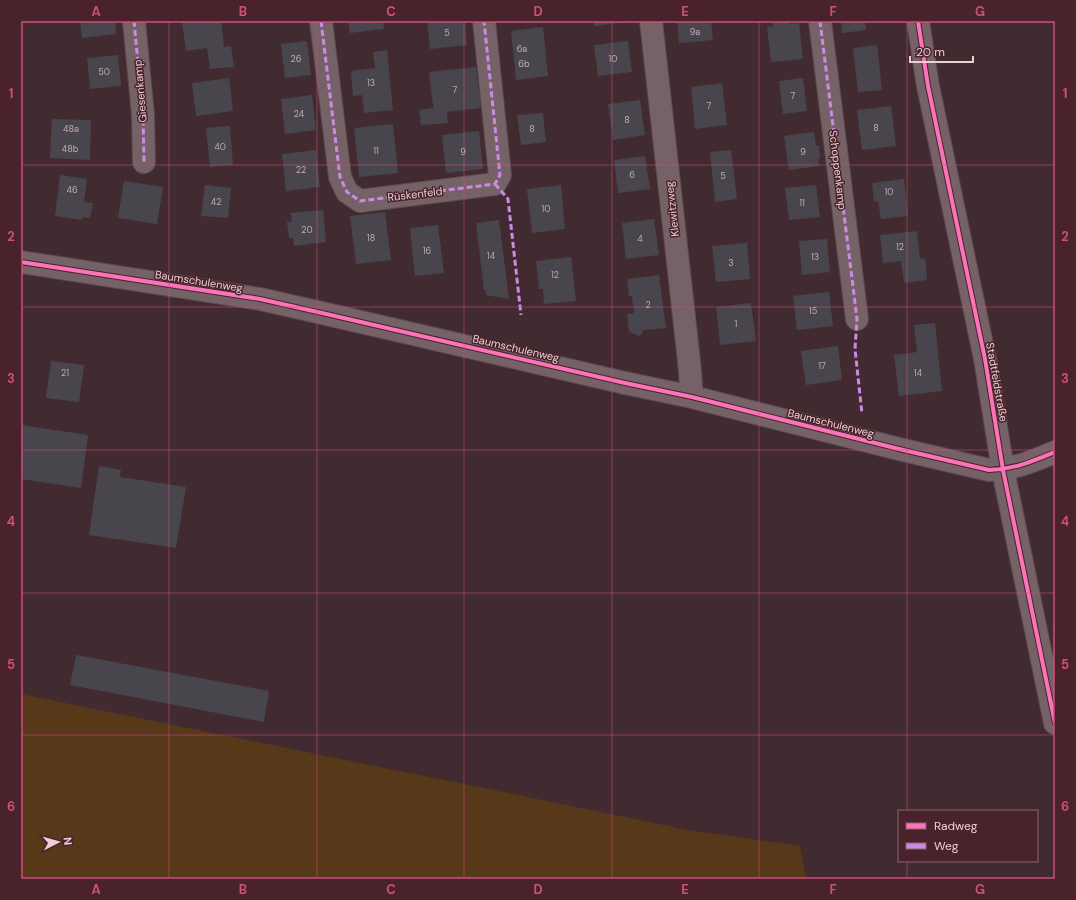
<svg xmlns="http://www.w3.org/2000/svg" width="1076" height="900" viewBox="0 0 1076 900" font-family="'DM Sans',sans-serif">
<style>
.green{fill:#573818}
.building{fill:#49454d}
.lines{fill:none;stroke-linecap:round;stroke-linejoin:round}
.minor-casing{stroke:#5d494d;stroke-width:24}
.minor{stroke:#746266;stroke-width:22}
.quiet{stroke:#ca8be6;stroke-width:3;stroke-dasharray:6 3;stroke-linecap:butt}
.cycleway-casing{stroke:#4a222b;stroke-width:6}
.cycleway{stroke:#fb73b8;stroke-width:4}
.grid{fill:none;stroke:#ce4f7f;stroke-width:1;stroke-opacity:0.55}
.labels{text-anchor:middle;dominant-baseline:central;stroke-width:3;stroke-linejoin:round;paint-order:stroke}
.number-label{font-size:9px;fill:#c2acb2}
.street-label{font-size:11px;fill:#eacfd3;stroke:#4a222b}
.neatline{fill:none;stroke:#ce4f7f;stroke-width:1.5}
.grid-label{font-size:13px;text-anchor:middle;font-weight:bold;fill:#ce4f7f}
</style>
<rect width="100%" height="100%" fill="#412b30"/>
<path class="green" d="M21 694 508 793 688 830 800 846 806 879H21Z"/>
<path class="building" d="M80 21H115L116 34 82 38Z
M182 21H221L224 47 231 46 234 67 210 69 207 48 186 51Z
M348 21H383L384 29 350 33Z
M427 21H465L467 45 430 49Z
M594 21H627V22L594 26Z
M677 21H711L713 40 679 43Z
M773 21H790V24L799 23 803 59 771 62 767 27 773 26Z
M841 21H865L866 30 842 33Z
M543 27 548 76 516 80 511 31Z
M307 41 311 75 285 78 281 44Z
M628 41 632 72 598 76 594 45Z
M877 45 882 90 858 92 853 48Z
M387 50 393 110 364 113 362 95 353 96 351 71 375 68 373 52Z
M118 55 121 86 90 89 87 58Z
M476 67 481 108 447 112 448 123 421 125 419 110 433 108 434 114 429 72Z
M229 78 233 111 196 116 192 83Z
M803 78 807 111 783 114 779 81Z
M722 83 727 125 695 129 691 87Z
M312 95 316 130 285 134 281 99Z
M640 100 645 135 613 140 608 104Z
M891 106 896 146 862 150 857 110Z
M543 113 546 142 521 145 517 115Z
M52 119 91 120 90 160 50 158Z
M393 124 398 173 359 177 354 128Z
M230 126 233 165 210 167 206 128Z
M479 131 483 169 446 173 442 135Z
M814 132 816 146 819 145 820 158 818 159 819 166 789 170 784 136Z
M316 150 320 187 286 191 282 154Z
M731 150 737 199 715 202 710 152Z
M645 156 650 189 618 193 614 160Z
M60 175 87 179 84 202 93 203 90 218 82 217V220L55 216Z
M904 179 908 216 881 219 878 201 874 202 872 183Z
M124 181 163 187 157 224 118 218Z
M205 185 231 188 228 218 201 216Z
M561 185 565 229 532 233 527 189Z
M816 185 820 217 789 220 785 188Z
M323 210 326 242 294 246 293 238H289L287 222H292L291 213Z
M385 212 391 260 356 264 350 216Z
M654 219 659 255 626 259 622 223Z
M499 220 509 299 486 295 485 290H484L476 223Z
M438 225 444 273 415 276 410 228Z
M917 231 920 259 925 258 927 280 904 283 901 261 883 263 880 235Z
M827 239 830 272 802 275 799 241Z
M747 243 750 279 716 282 712 246Z
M571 257 576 301 544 304 543 289H539L536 261Z
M659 275 666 328 644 330 640 336 629 332 627 314 634 313 632 296H629L627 279Z
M829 292 833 326 797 330 793 296Z
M751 303 756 341 720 345 716 307Z
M935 323 942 391 899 396 894 355 917 352 914 325Z
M838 346 842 380 806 385 801 351Z
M51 361 84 365 79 402 46 398Z
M21 425 88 435 81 488 21 479Z
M99 466 121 470 120 477 186 487 176 548 89 535Z
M76 655 269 691 264 722 70 685Z"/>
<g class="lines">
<g class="minor-casing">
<path id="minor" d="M134 21 143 115 144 162
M321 21 340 177 347 192 360 201 495 184 500 175 484 21
M651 21 689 361 692 397
M820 21 857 319
M918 21 928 86 985 359 1003 470 1055 723
M21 262 260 299 322 313 625 383 692 397 899 449 989 470C1015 469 1031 462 1055 452"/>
</g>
<use href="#minor" class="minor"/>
<path class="quiet" d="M134 21 143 115 144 162
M321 21 340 177 347 192 360 201 495 184 500 175 484 21
M820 21 857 319 855 349 862 414
M495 184 508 199 521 315"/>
<g class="cycleway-casing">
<path id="cycleway" d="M918 21 928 86 985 359 1003 470 1055 723
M21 262 260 299 322 313 625 383 692 397 899 449 989 470C1015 469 1031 462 1055 452"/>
</g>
<use href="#cycleway" class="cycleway"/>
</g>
<path class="grid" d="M169 21V879M317 21V879M464 21V879M612 21V879M759 21V879M907 21V811M21 165H1055M21 307H1055M21 450H1055M21 593H1055M21 735H1055M907 861V879"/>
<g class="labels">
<g class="number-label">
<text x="695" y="32">9a</text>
<text x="447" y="33">5</text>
<text x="522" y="49">6a</text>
<text x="296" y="59">26</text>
<text x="613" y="59">10</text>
<text x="524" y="64">6b</text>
<text x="104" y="72">50</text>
<text x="371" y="83">13</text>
<text x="455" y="90">7</text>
<text x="793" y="96">7</text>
<text x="709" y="106">7</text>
<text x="299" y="114">24</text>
<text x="627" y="120">8</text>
<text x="876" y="128">8</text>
<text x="71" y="129">48a</text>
<text x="532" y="129">8</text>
<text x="220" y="147">40</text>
<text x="70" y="149">48b</text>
<text x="376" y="151">11</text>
<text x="463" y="152">9</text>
<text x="803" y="152">9</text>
<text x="301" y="170">22</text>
<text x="632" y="175">6</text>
<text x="723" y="176">5</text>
<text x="72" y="190">46</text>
<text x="889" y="192">10</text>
<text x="216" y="202">42</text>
<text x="802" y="203">11</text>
<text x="546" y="209">10</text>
<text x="307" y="230">20</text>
<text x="371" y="238">18</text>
<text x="640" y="239">4</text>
<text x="900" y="247">12</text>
<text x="427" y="251">16</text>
<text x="491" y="256">14</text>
<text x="815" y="257">13</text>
<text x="731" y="263">3</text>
<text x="555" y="275">12</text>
<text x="648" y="305">2</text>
<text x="813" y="311">15</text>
<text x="736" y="324">1</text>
<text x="822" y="366">17</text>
<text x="65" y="373">21</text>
<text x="918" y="373">14</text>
</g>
<g class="street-label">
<text transform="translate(140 91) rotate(-95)">Giesenkamp</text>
<text transform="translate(838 170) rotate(83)">Schoppenkamp</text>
<text transform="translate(415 194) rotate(-7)">Rüskenfeld</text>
<text transform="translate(672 209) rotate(-96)">Klewitzweg</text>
<text transform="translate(199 281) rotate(9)">Baumschulenweg</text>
<text transform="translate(516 348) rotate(13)">Baumschulenweg</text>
<text transform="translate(997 382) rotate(80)">Stadtfeldstraße</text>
<text transform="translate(831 423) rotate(14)">Baumschulenweg</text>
</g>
</g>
<rect width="1076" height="900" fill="none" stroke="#4a222b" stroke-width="44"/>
<rect x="898" y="810" width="140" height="52" fill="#4a222b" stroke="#8a676e"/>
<rect x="906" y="823" width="20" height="6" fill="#fb73b8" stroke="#8a676e"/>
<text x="934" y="830" font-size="12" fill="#eacfd3">Radweg</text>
<rect x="906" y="843" width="20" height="6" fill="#ca8be6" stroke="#8a676e"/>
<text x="934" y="850" font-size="12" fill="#eacfd3">Weg</text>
<g transform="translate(58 842) rotate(84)" stroke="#4a222b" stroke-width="3" paint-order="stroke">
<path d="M0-3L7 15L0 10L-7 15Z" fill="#eacfd3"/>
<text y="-6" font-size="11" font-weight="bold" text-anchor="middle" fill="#eacfd3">N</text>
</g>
<path d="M910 56v6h63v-6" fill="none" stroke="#eacfd3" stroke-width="2"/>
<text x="916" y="56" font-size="12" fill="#eacfd3" stroke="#4a222b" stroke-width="3" paint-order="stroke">20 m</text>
<rect x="22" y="22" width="1032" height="856" class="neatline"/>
<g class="grid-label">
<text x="96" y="16">A</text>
<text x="243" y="16">B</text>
<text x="391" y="16">C</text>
<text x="538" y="16">D</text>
<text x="685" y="16">E</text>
<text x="833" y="16">F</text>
<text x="980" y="16">G</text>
<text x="11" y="98">1</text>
<text x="1065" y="98">1</text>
<text x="11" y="241">2</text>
<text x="1065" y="241">2</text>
<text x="11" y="383">3</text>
<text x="1065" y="383">3</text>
<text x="11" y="526">4</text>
<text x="1065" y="526">4</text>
<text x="11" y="669">5</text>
<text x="1065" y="669">5</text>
<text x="11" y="811">6</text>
<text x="1065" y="811">6</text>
<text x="96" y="894">A</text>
<text x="243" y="894">B</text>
<text x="391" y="894">C</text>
<text x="538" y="894">D</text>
<text x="685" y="894">E</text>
<text x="833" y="894">F</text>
<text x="980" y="894">G</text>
</g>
</svg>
